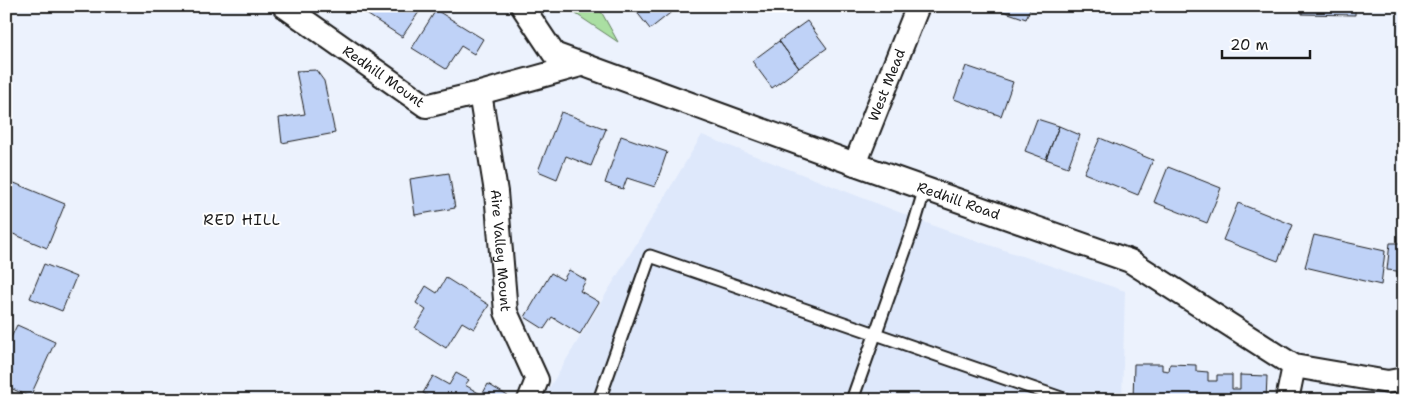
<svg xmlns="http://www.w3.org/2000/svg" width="1410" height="406" viewBox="0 0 1410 406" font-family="'Shantell Sans',sans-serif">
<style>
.built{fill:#dee8fb}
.green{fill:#aadfa2;stroke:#637e5f}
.building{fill:#bfd2f7;stroke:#1c1c1c}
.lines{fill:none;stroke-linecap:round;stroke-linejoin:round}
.service-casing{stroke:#1c1c1c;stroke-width:15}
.minor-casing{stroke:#1c1c1c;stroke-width:26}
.service{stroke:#fff;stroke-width:11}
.minor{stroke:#fff;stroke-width:22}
.labels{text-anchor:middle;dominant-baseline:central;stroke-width:4;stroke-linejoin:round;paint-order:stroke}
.street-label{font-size:14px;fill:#1c1c1c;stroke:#fff}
.neighbourhood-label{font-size:15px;letter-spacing:1px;fill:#1c1c1c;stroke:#fff}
</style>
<rect width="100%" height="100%" fill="#ecf2fd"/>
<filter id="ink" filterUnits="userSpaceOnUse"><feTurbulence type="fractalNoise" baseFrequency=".02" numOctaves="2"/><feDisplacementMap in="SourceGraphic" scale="10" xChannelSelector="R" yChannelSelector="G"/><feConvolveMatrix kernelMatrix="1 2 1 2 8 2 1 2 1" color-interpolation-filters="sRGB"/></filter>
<g filter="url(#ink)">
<path class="built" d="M702 135 942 229 1125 291 1122 400H542Z"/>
<path class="green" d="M564 6H598L618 42Z"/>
<path class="building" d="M365 6H423L402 37 362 11Z
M632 6H679L650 29Z
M995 6H1031L1026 19 994 8Z
M1302 6H1355V15L1302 14Z
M436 10 483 39 474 54 461 46 446 69 412 48Z
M807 21 827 48 799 68 779 41Z
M779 41 799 68 772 88 752 61Z
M966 66 1013 82 1001 116 954 99Z
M316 70 324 81 335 133 282 143 279 118 305 114 296 71Z
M561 112 606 129 591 166 566 156 557 179 538 171Z
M1037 119 1059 126 1046 159 1025 151Z
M1059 126 1080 135 1068 167 1046 159Z
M621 136 667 152 655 187 627 178 623 189 605 183Z
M1100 138 1153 160 1138 195 1084 173Z
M1168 167 1221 188 1207 223 1154 202Z
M449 173 455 208 415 215 410 179Z
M7 180 65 204 47 248 6 231Z
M1238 203 1293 225 1278 261 1223 240Z
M1314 235 1385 251 1381 285 1305 267Z
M1390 243H1404V280H1398L1397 271 1387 270Z
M44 264 76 277 62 311 30 298Z
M569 270 586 280 580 291 599 302 580 334 552 317 544 329 525 317 551 273 563 280Z
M446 278 489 305 474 329 462 322 446 348 415 328 426 310 416 303 426 286 437 293Z
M17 325 55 342 30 397 6 386V348Z
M1134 364H1162V370L1169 371 1170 364 1196 365V371L1208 372V381H1217V375H1232V389H1240V375L1267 376 1266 400H1133Z
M456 373 469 380 465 385 482 395 488 384 511 398 510 400H435L423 393 433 376 449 385Z"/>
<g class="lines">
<g class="service-casing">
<path id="service" d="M599 400 650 256 1067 400
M852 400 913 228 925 188"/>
</g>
<g class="minor-casing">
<g id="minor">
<path id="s1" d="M284 6 426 106 480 93 581 65"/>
<path id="s2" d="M522 6 554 54 855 164 1130 261 1294 366 1388 382 1404 379"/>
<path id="s3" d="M480 93 496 192 506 312 537 380 529 400"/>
<path id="s4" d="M855 164 918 6"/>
<path d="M1287 400 1294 366"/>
</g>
</g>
<use href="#service" class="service"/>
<use href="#minor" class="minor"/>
</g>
</g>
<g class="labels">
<g class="street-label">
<text stroke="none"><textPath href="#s1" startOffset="122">Redhill Mount</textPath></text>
<text stroke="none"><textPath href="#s4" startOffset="85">West Mead</textPath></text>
<text stroke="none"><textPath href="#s2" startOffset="488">Redhill Road</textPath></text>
<text stroke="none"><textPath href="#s3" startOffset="159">Aire Valley Mount</textPath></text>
</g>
<g class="neighbourhood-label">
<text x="242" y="220">RED HILL</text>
</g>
</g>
<rect width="1410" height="406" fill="none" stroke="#fff" stroke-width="25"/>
<rect x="12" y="12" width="1385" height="381" fill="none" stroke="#1c1c1c" stroke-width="2" filter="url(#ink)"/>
<path d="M1222 50v8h88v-8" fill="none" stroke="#1c1c1c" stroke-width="2.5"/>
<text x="1230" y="50" font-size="15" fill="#1c1c1c" stroke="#ffffff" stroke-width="4" paint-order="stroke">20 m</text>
</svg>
